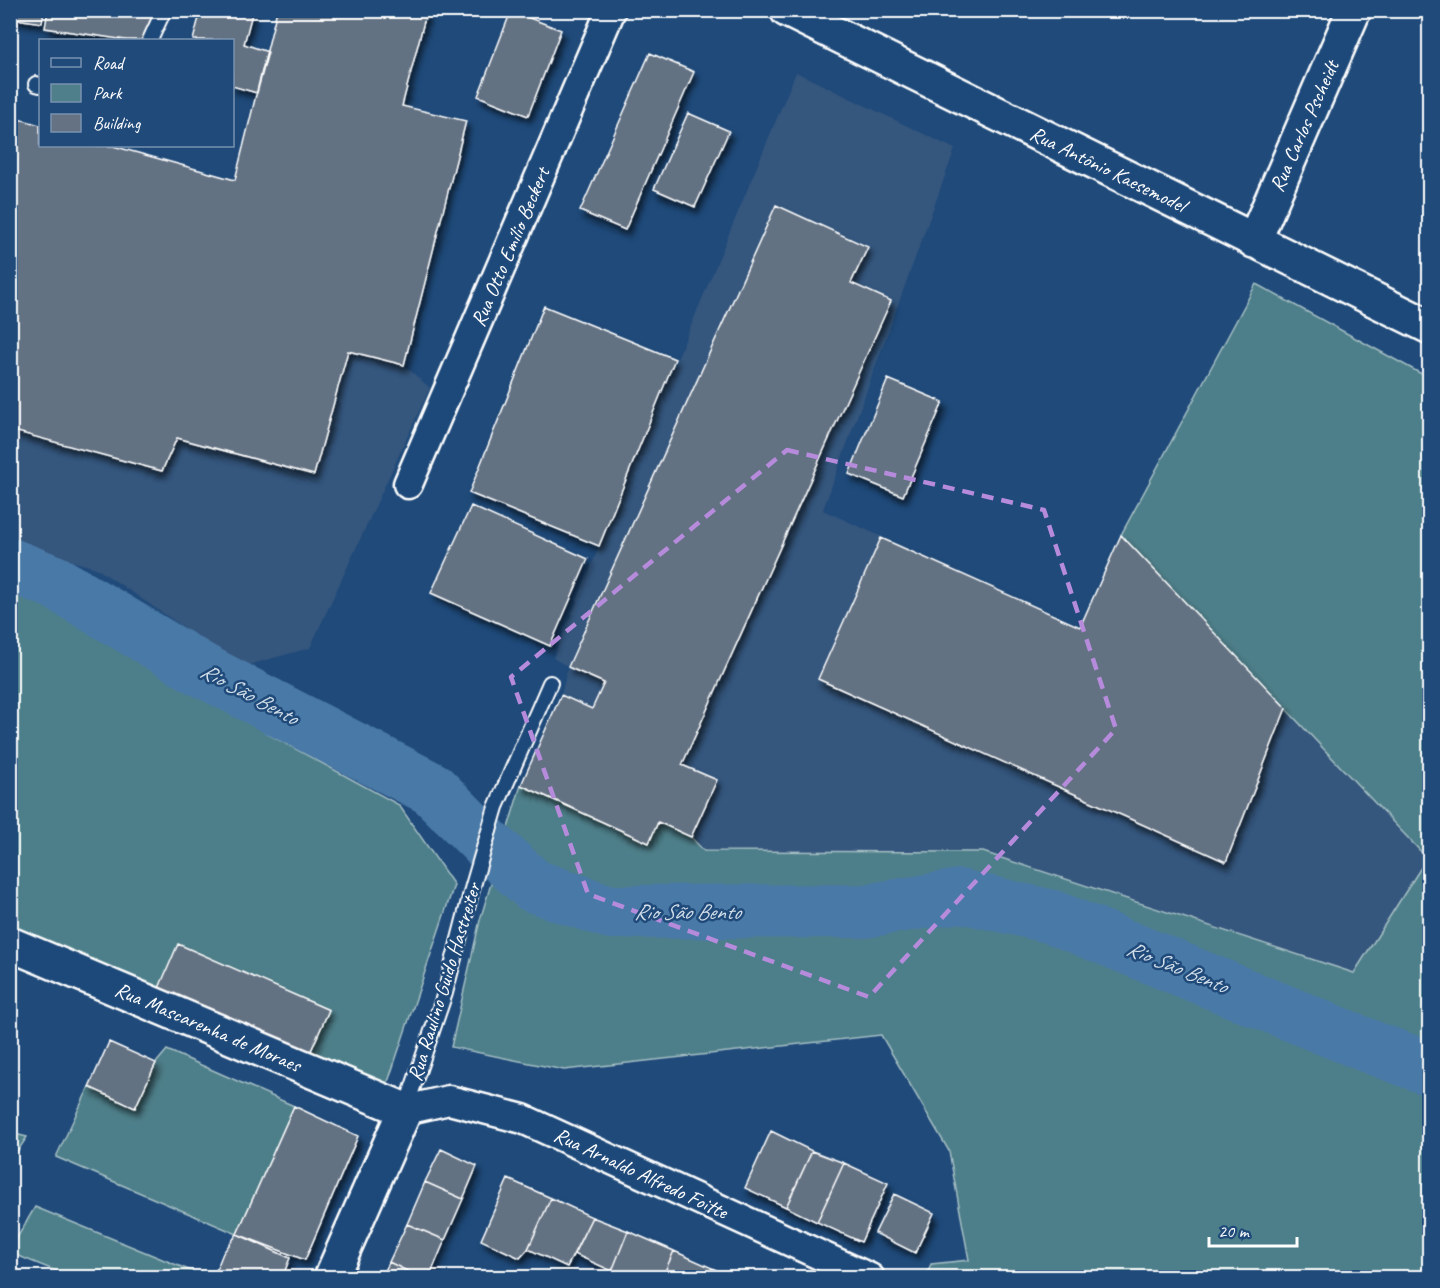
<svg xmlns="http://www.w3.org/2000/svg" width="1440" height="1288" viewBox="0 0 1440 1288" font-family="Caveat,sans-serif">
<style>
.built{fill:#34567d}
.green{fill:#4e7f8a;stroke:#a6bfc4;stroke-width:1.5}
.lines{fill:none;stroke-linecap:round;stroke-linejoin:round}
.river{stroke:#4a79a6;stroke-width:54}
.building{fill:#647283;stroke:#fff;stroke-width:1.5;filter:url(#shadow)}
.service-casing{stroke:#fff;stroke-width:18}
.minor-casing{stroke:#fff;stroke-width:33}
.tertiary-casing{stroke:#fff;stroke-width:38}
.secondary-casing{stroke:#fff;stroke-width:38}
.service{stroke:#1f4a7a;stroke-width:14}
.minor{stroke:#1f4a7a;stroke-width:28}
.tertiary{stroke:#1f4a7a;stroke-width:33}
.secondary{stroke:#1f4a7a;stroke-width:33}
.marked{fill:none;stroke:#b68bdc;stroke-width:4.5;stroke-dasharray:12 8;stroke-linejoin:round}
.labels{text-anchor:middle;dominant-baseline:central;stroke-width:5;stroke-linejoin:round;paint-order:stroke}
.street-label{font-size:21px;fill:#fff;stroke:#1f4a7a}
.water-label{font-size:22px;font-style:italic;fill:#d2dee9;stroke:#1f4a7a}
</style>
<defs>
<filter id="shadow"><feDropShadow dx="3.5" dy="6" stdDeviation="3" flood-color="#0009"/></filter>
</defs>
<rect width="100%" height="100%" fill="#1f4a7a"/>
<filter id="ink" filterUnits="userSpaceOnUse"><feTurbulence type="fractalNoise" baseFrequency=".0167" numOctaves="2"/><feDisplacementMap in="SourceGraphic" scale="12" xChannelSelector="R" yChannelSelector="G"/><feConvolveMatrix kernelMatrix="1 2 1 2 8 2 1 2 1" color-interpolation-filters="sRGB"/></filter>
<g filter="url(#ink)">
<path class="built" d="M277 11H427L402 106 466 121 404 365 430 388 310 648 242 667 96 568 11 544 10 120H23L40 125V146H113L235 180Z
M796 72 955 149 823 510 1080 627 1121 535 1428 858 1354 974 983 852 704 851 691 837 649 843 521 785 561 695 568 667 553 658Z"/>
<path class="green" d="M1256 284 1429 378V1277H926L931 1264 969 1260 949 1151 881 1035 564 1070 451 1047 480 920 521 785 648 843 658 822 691 837 704 851 983 852 1354 973 1427 858 1121 535Z
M10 587 163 665 270 735 399 805 454 885 385 1091 306 1062 329 1010 156 995 11 929Z
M167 1050 294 1106 237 1234 56 1157 89 1087 135 1108 156 1063Z
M11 1133 27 1137 11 1161 10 1133Z
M35 1207 206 1277H71L11 1253V1248Z"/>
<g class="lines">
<path class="river" d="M10 565 54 582 202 670 432 789 486 843 534 886 610 912 865 911 960 896 1053 917 1371 1047 1430 1069"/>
</g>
<path class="building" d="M10 10H44L42 23 10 18Z
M48 10H158L146 40H126L45 28Z
M201 10H253L244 44 268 52 257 93 232 86V40H193Z
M277 10H427L402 106 466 121 404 365 348 351 314 475 177 438 162 471 10 430V120H23L40 125V146H113L235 180Z
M511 11 561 30 528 116 478 96Z
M650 53 694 72 625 230 580 211Z
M688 113 729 131 695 207 654 189Z
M776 205 868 247 851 283 891 301 682 765 717 780 691 837 658 822 649 843 521 785 561 695 592 709 604 683 568 667Z
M544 306 675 359 599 546 469 493Z
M888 379 943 402 903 496 849 474Z
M471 506 588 559 550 646 431 593Z
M1121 535 1286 708 1226 862 818 679 881 538 1080 627Z
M178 944 329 1010 306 1062 156 995Z
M109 1042 156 1063 135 1108 89 1087Z
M294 1106 358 1136 305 1260 237 1234Z
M771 1131 812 1151 786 1207 745 1188Z
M441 1149 477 1166 463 1199 425 1182Z
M812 1151 844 1163 817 1222 786 1207Z
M844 1163 888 1183 861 1242 817 1222Z
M508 1179 551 1198 528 1249 520 1258 481 1240Z
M425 1182 463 1199 445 1240 407 1224Z
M894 1194 934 1213 915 1253 875 1233Z
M551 1198 592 1217 567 1267 528 1249Z
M592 1217 628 1231 612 1271 574 1254Z
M407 1224 445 1240 429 1278H421L389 1262Z
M628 1231 674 1251 662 1278H627L612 1271Z
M237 1234 290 1258 282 1278H213L223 1253Z
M674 1251 712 1268 707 1278H662Z
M389 1262 421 1278H382Z
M712 1268 734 1278H707Z
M15 1270 28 1278H11Z"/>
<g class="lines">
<g class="service-casing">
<path id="service" d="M150 40 164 10
M36 84 40 85
M405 1110 445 993 472 889 496 807 550 683"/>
</g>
<g class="minor-casing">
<path id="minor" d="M408 484 611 10
M405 1110 449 1100 523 1119 870 1278"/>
</g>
<g class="tertiary-casing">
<path id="tertiary" d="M10 944 405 1110 331 1278"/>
</g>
<g class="secondary-casing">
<path id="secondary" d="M787 10 1430 327
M1254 241 1354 10"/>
</g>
<use href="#service" class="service"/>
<use href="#minor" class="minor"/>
<use href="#tertiary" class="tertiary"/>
<use href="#secondary" class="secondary"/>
</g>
</g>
<path class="marked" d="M787 450 1044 510 1116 729 869 997 588 894 511 677Z"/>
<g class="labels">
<g class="street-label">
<text transform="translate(1304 126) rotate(-66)">Rua Carlos Pscheidt</text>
<text transform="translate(1108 169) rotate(26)">Rua Antônio Kaesemodel</text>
<text transform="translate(510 247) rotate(-67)">Rua Otto Emílio Beckert</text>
<text transform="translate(444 982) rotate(-73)">Rua Raulino Guido Hastreiter</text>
<text transform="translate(208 1027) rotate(23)">Rua Mascarenha de Moraes</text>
<text transform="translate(641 1173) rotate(25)">Rua Arnaldo Alfredo Foitte</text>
</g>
<g class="water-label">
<text transform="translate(249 694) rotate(28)">Rio São Bento</text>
<text x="687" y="912">Rio São Bento</text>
<text transform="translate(1177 967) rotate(22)">Rio São Bento</text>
</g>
</g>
<rect width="1440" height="1288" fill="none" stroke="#1f4a7a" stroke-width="36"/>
<rect x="18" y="18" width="1404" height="1252" fill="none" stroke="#fff" stroke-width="2" filter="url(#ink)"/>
<rect x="39" y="39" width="195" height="108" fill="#1f4a7a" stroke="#7992af" stroke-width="1.5"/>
<rect x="51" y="58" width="30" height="9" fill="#1f4a7a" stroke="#7992af" stroke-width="1.5"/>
<text x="93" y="69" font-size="18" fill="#ffffff">Road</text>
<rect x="51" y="84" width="30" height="18" fill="#4e7f8a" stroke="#7992af" stroke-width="1.5"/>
<text x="93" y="99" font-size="18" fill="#ffffff">Park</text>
<rect x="51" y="114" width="30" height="18" fill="#647283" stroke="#7992af" stroke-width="1.5"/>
<text x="93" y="129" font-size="18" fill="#ffffff">Building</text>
<path d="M1209 1237v9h88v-9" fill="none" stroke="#ffffff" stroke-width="3"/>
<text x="1218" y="1237" font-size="18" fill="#ffffff" stroke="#1f4a7a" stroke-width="4.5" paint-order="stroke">20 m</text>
</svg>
